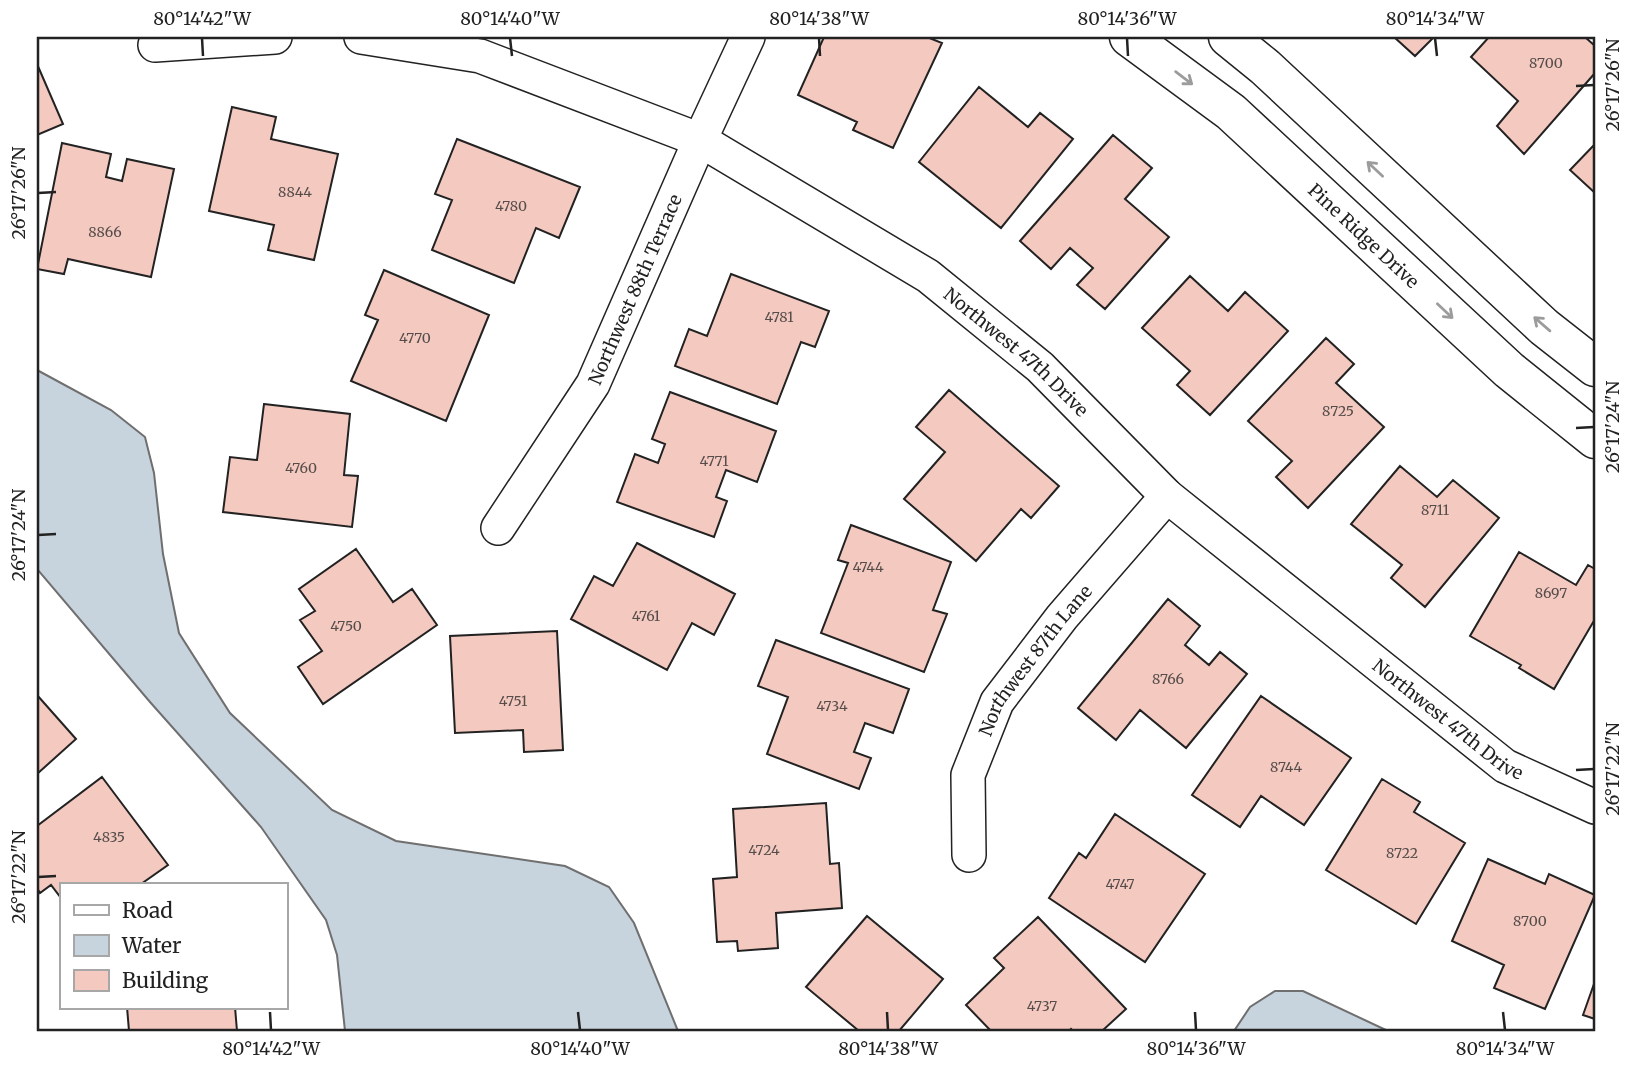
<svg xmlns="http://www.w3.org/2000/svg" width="1632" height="1068" viewBox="0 0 1632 1068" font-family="Merriweather,serif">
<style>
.water{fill:#c7d3dd;stroke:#6f6f6f;stroke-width:2}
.building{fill:#f3c9c0;stroke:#222;stroke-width:2}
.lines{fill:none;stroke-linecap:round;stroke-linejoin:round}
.minor-casing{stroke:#222;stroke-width:36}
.tertiary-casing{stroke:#222;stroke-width:41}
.minor{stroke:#fff;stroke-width:33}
.tertiary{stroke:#fff;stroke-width:38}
.oneway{stroke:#9c9c9c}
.ticks{fill:none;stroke:#222;stroke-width:2.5}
.labels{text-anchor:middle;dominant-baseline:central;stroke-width:5;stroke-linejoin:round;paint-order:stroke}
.number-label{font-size:14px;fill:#564c4a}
.street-label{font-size:18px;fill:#222;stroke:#fff}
.neatline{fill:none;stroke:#222;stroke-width:2.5}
.ticks-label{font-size:18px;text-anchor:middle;fill:#222}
</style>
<rect width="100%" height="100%" fill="#fff"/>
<path class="water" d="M37 370 111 410 145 437 154 473 163 554 179 633 230 713 332 810 396 841 565 866 609 887 634 923 678 1031H345L337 955 326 920 261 827 150 702 37 569Z
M1275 991H1303L1388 1031H1234L1250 1007Z"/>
<path class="building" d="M824 37H927L942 43 893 148 853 130 857 122 798 95Z
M1394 37H1434L1415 56Z
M1489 37H1585L1595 46V73L1524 154 1497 126 1518 101 1471 57Z
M37 64 63 124 37 135Z
M979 87 1028 127 1040 113 1073 139 1001 228 919 162Z
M232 107 276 117 271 139 338 154 314 260 268 250 274 225 209 211Z
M1113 135 1152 168 1125 199 1169 237 1105 309 1077 285 1093 268 1070 248 1051 269 1020 241Z
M457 139 580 187 559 238 536 228 514 283 432 250 452 200 435 194Z
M62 143 111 154 106 177 122 181 127 159 174 169 151 277 68 259 64 274 37 269Z
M1595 144V193L1570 170Z
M384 270 489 315 446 421 351 381 378 320 365 315Z
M731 274 829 311 815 347 801 342 777 404 675 366 689 329 707 336Z
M1190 276 1228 311 1245 292 1288 331 1210 415 1177 385 1190 371 1142 328Z
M1326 338 1354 364 1336 383 1384 427 1308 508 1276 477 1292 461 1248 421Z
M949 390 1059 486 1031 518 1021 509 976 561 904 499 945 452 916 427Z
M670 392 776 431 757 482 726 470 716 497 727 501 714 537 617 502 635 454 658 463 665 444 652 439Z
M264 404 350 414 344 475 358 476 352 527 223 512 230 457 257 460Z
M1400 466 1437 497 1453 480 1499 518 1425 607 1391 578 1402 565 1351 524Z
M851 525 951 562 933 610 947 614 924 672 821 633 848 563 838 560Z
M637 543 735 594 714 635 692 623 667 670 571 619 594 576 613 586Z
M356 549 393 602 412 589 437 625 323 704 298 667 322 651 300 620 315 611 299 589Z
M1519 552 1576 585 1588 565 1595 569V619L1554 689 1519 668 1521 665 1470 636Z
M1168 599 1200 626 1185 645 1209 665 1220 652 1247 674 1186 748 1140 710 1116 740 1078 708Z
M557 631 563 750 524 752 523 730 455 733 450 636Z
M776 640 909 689 893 733 865 723 854 752 871 758 859 789 767 754 788 697 758 686Z
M37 695 76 739 37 774Z
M1261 696 1351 758 1304 825 1261 796 1240 827 1192 795Z
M102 777 168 865 141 884H61V898L51 885 40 893 37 888V826Z
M1382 779 1420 802 1414 812 1465 843 1416 924 1326 870Z
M826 803 830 864 839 863 842 908 776 913 778 948 738 951 737 941 717 942 713 879 737 877 733 809Z
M1115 814 1205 874 1145 962 1049 898 1079 853 1086 858Z
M1488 859 1545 884 1549 874 1595 895 1545 1009 1494 988 1504 965 1452 941Z
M867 916 943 979 899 1031H859L806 987Z
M1038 917 1126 1009 1102 1031H1073L1071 1029 1069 1031H991L966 1005 1004 968 994 958Z
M1595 981V1019L1583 1015Z
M127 1007H235L237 1031H129Z"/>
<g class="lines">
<g class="minor-casing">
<g id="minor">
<path id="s1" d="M361 37 480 56 700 140 928 276 1040 367 1167 496 1505 766 1595 807"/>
<path d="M155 45 275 37"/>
<path id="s2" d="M498 528 593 384 700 140 748 37"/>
<path id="s3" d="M969 855 968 775 997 702 1062 617 1167 496"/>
</g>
</g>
<g class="tertiary-casing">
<g id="tertiary">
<path id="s4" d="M1129 37 1231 112 1509 370 1595 439"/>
<path d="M1228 37 1265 67 1544 327 1595 367"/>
</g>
</g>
<use href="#minor" class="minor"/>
<use href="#tertiary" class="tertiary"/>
</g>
<defs><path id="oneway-shaft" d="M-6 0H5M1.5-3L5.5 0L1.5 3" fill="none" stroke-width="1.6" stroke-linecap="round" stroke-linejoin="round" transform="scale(1.75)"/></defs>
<g class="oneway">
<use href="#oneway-shaft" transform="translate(1184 78) rotate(37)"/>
<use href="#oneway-shaft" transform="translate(1375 169) rotate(-137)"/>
<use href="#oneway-shaft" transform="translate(1445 311) rotate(43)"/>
<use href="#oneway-shaft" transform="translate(1542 324) rotate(-139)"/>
</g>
<path class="ticks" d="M202 38 203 56M510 38 512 56M819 38 820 56M1127 38 1128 56M1435 38 1437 56M1576 86 1594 85M38 193 56 192M1576 428 1594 427M38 535 56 534M1576 770 1594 769M38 877 56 876M270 1012 271 1030M578 1012 580 1030M887 1012 888 1030M1195 1012 1196 1030M1503 1012 1505 1030"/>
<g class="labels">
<g class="number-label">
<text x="1546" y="63">8700</text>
<text x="295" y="192">8844</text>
<text x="511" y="206">4780</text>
<text x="105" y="232">8866</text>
<text x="779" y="317">4781</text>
<text x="415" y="338">4770</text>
<text x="1338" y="411">8725</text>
<text x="714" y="461">4771</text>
<text x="301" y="468">4760</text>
<text x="1435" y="510">8711</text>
<text x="868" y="567">4744</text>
<text x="1551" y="593">8697</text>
<text x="646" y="616">4761</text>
<text x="346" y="626">4750</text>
<text x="1168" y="679">8766</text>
<text x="513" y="701">4751</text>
<text x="832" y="706">4734</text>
<text x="1286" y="767">8744</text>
<text x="109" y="837">4835</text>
<text x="764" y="850">4724</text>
<text x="1402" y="853">8722</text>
<text x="1120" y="884">4747</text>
<text x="1530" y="921">8700</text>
<text x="1042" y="1006">4737</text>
</g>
<g class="street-label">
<text stroke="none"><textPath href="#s4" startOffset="308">Pine Ridge Drive</textPath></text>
<text stroke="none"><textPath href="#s2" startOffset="276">Northwest 88th Terrace</textPath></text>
<text stroke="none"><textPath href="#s1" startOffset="738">Northwest 47th Drive</textPath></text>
<text stroke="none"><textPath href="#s3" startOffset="214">Northwest 87th Lane</textPath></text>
<text stroke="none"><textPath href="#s1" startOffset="1306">Northwest 47th Drive</textPath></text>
</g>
</g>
<rect width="1632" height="1068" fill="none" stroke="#ffffff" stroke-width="77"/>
<rect x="60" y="883" width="228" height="126" fill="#ffffff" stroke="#a7a7a7" stroke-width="2"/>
<rect x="74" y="905" width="35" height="10" fill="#ffffff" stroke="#a7a7a7" stroke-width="2"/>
<text x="122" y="918" font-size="21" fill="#222222">Road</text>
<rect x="74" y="935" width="35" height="21" fill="#c7d3dd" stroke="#a7a7a7" stroke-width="2"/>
<text x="122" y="953" font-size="21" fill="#222222">Water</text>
<rect x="74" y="970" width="35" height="21" fill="#f3c9c0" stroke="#a7a7a7" stroke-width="2"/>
<text x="122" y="988" font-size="21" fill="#222222">Building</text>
<rect x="38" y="38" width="1556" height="992" class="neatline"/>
<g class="ticks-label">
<text x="202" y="25">80°14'42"W</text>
<text x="510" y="25">80°14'40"W</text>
<text x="819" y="25">80°14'38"W</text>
<text x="1127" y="25">80°14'36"W</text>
<text x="1435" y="25">80°14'34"W</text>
<text transform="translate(1613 85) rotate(-90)" y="6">26°17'26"N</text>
<text transform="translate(19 193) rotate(-90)" y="6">26°17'26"N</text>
<text transform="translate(1613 427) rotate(-90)" y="6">26°17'24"N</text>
<text transform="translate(19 535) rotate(-90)" y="6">26°17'24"N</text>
<text transform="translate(1613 769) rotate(-90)" y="6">26°17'22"N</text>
<text transform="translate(19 877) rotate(-90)" y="6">26°17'22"N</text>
<text x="271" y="1055">80°14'42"W</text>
<text x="580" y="1055">80°14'40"W</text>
<text x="888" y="1055">80°14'38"W</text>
<text x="1196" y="1055">80°14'36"W</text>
<text x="1505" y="1055">80°14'34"W</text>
</g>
</svg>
